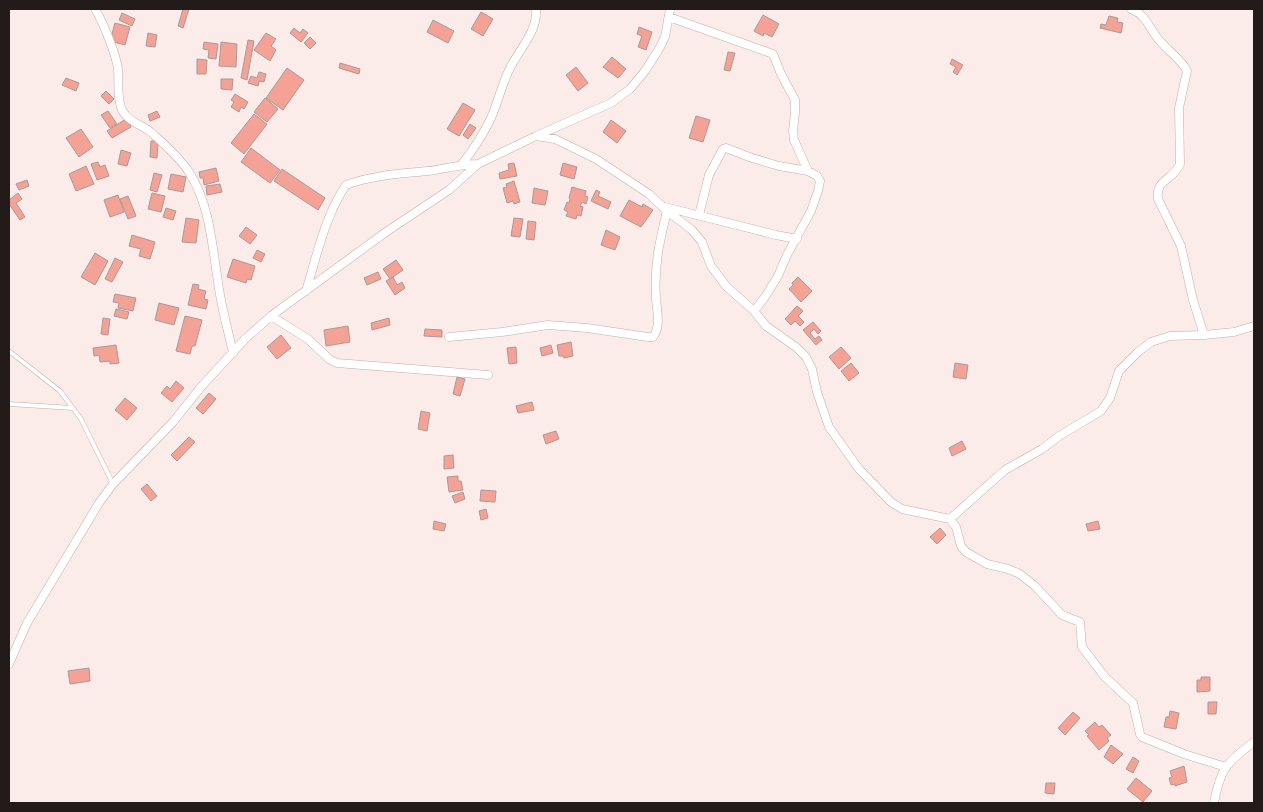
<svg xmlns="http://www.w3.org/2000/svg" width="1263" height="812" viewBox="0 0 1263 812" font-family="Arial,sans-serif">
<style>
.building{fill:#f4a196;stroke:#ac9996}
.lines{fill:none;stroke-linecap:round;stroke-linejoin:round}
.lane-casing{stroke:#c1adaa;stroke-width:5}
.street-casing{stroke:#c1adaa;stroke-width:9}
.lane{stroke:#fff;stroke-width:4}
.street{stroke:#fff;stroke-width:8}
</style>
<rect width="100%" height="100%" fill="#fcece9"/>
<path class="building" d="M183 9H189L183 28 178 26Z
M481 12 493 19 483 36 471 29Z
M122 13 135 19 132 26 119 20Z
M763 15 779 24 772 37 764 33 763 36 754 31Z
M1109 16 1118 18 1117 22 1123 23 1121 33 1100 28 1101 24 1106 25Z
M433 20 454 31 448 43 427 32Z
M115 23 130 27 125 45 110 41Z
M639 27 652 32 646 50 638 47 642 36 637 34Z
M294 28 300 33 303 29 308 33 301 42 290 33Z
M148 33 157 35 155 47 146 46Z
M266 33 276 39 271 46 276 50 270 61 254 50Z
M310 37 316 43 310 49 304 43Z
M248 40 254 41 247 80 241 78Z
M204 42 218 44 216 59 208 58 209 50 203 49Z
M221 42 237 44 236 67 219 66Z
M728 52 735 53 730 71 724 70Z
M612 57 626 69 618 78 603 67Z
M197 59 207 60 206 74H197Z
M952 59 963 65 957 75 953 72 956 67 950 64Z
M340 63 360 69 359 74 339 68Z
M576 67 588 83 578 91 566 75Z
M287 68 304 80 283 110 266 98Z
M259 72 266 74 264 82 259 81 258 86 248 83 251 76 257 78Z
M66 78 79 83 76 91 62 85Z
M221 79H233L232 90 221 89Z
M106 91 114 99 109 104 101 96Z
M235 94 248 102 244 109 241 107 239 112 231 107 234 102 231 100Z
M265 98 278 109 267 122 254 112Z
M463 103 475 110 459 136 447 129Z
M108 111 117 124 110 128 101 115Z
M157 111 160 117 150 121 148 115Z
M254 114 267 124 244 154 231 143Z
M696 116 710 120 703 142 689 138Z
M126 119 131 127 112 138 107 131Z
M611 120 626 131 617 143 603 132Z
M470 124 476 128 468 139 463 135Z
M81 129 93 147 79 157 66 138Z
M151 141H158L157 158 150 157Z
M251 148 280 170 270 183 241 162Z
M121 150 131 153 127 166 118 164Z
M98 162 100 167 105 165 109 176 97 180 91 164Z
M514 163 517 176 500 179 499 173 509 170 508 164Z
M563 163 577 167 574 179 560 175Z
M86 166 94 184 76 191 69 174Z
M216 168 219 181 204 185 203 178H200L199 172Z
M282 169 325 198 318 210 274 181Z
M154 173 162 175 157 192 150 190Z
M171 174 186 177 183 192 168 189Z
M27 180 29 186 19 190 16 184Z
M514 181 520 202 514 204 513 201 507 203 503 188 507 187 506 184Z
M220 184 222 192 207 195 206 186Z
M572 187 586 191 585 196 588 197 586 204 582 202 580 206 583 207 581 216 577 215 576 219 566 216 568 212 564 210 567 202 569 203 570 199 569 198Z
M534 188 548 191 545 205 532 203Z
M596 190 600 192 598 196 611 202 608 209 591 201Z
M18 193 22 199 16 203 25 217 20 220 9 204V200Z
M152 193 165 196 161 212 148 209Z
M118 195 124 212 110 217 104 200Z
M128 196 136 216 128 219 120 199Z
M629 200 642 207 643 204 653 210 641 227 620 216Z
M166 208 176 211 173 220 163 217Z
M186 218 199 220 196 243 182 242Z
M514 218 523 219 520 237 511 236Z
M528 221 536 222 534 240 526 239Z
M246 227 257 235 250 244 239 236Z
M606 230 620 237 615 250 601 245Z
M132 235 155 242 150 259 139 256 141 249 129 246Z
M257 250 265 254 261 262 253 258Z
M95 253 108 261 95 285 81 277Z
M115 258 123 262 112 282 105 279Z
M233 259 255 266 251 280 247 279 246 283 227 277Z
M396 260 403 270 390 279 383 269Z
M378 272 381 279 367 285 364 278Z
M393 277 397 285 402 282 405 288 395 295 386 281Z
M798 277 812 291 801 302 789 289 793 285 792 283Z
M193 284 199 285 198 289 206 291 204 299 208 300 206 309 188 305Z
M115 294 136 298 133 311 118 308 119 303 113 302Z
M159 303 179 308 174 325 155 320Z
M797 306 803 311 798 316 804 322 800 326 795 321 791 325 785 319Z
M116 309 129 312 127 319 114 316Z
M185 316 202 320 195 346H192L190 354 176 351Z
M103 318 110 319 108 335 101 334Z
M389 318 390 325 372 330 371 323Z
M813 322 821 331 818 334 814 329 810 333 815 339 819 336 822 340 816 345 803 330Z
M348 326 350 342 326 346 324 330Z
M425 329 442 330V337L424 336Z
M281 335 291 348 277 359 267 347Z
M571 342 573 356 564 358 563 356H559L557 345Z
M116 345 119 363 110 364V361L100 362 99 355 94 356 93 348Z
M551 345 553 353 542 356 540 348Z
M516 347 517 363 509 364 507 348Z
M841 347 851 358 839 369 829 357Z
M851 363 859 373 849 381 841 371Z
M955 363 968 365 966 379 953 377Z
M457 377 465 379 460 396 453 394Z
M176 381 184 388 172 402 161 393 167 386 170 389Z
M209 393 216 399 203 414 196 408Z
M125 398 137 408 127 420 115 410Z
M532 402 534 410 518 413 516 406Z
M421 411 430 413 427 431 418 429Z
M556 431 559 439 546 444 543 435Z
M189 437 195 442 177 461 171 455Z
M962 441 966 449 952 456 949 448Z
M453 455 454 468 444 469V456Z
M458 476V481H461L463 490 449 492 447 477Z
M147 484 157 496 151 501 141 489Z
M481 490 496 491 495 502 480 501Z
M463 492 465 499 455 503 452 496Z
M486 509 488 518 481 520 479 511Z
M434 521 446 524 444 531 433 529Z
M1098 521 1100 529 1088 531 1086 524Z
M940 528 946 535 937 544 930 537Z
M89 668 90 681 70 684 68 671Z
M1201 677H1210V691L1197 692V680H1201Z
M1208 702H1217L1216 714H1208Z
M1170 711 1179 713 1176 729 1164 727 1166 717H1169Z
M1073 712 1080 718 1065 735 1058 728Z
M1095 722 1099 727 1102 725 1111 735 1107 738 1109 741 1099 750 1087 736 1089 735 1085 731Z
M1111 745 1123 754 1113 764 1104 757Z
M1133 757 1139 761 1133 773 1126 769Z
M1184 766 1187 782 1175 786V784L1171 785 1169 778 1172 777 1170 771Z
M1136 778 1152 791 1143 802 1127 789Z
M1046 783H1055L1054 794 1045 793Z"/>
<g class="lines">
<g class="lane-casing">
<path id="lane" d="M9 351 60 391 81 419 113 484
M9 404 73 408"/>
</g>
<g class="street-casing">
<path id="street" d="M95 9C103 22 116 54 118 69 119 81 117 96 121 107 125 121 143 125 152 133 165 145 180 158 189 172 210 205 212 245 218 282 221 306 228 330 233 353
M1131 9C1147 15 1149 29 1160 41 1167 50 1183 61 1187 71L1179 108 1180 164C1174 180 1155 179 1158 199L1181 246 1193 300 1204 335
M669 17 773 54 781 74 795 100V113L793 131 794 140 808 171
M536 136 555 139 596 159 649 194 667 211 692 230 702 242 711 266 726 286 754 311 766 326 796 347 806 357 812 369 817 392 829 427 859 469 891 502 902 509 950 519 956 527 961 546 966 552 987 564 1008 569 1020 574 1035 586 1062 615 1080 622 1082 647 1105 677 1133 703 1140 734 1142 737 1184 754 1226 767
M462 164C473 150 483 135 491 118 498 102 502 84 510 68 519 50 538 31 536 9
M665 207 776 235 797 239
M699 215 709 175 723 149 726 148 752 158 779 166 808 171 817 176 820 181 818 191 811 211 787 255 778 276 765 297 754 311
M306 291C317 255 325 216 346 185 373 175 399 174 428 171 445 169 461 164 478 164
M271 316 308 339 329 359 337 363 488 375
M449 337 502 332 548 325 587 328 648 337H653C661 327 657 311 656 299 654 265 659 244 667 211
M950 519 1005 470 1042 449 1059 436 1101 411 1110 398 1119 371 1138 352 1151 342 1170 336 1204 335 1234 332 1254 326
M9 664 27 623 99 503 113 484 173 422 201 387 245 339 271 316 386 232 449 190 478 164 536 136 611 103 630 89 645 71 659 49 665 37 670 9
M1214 803C1220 769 1227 762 1254 742"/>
</g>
<use href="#lane" class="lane"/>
<use href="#street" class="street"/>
</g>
<rect width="1263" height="812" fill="none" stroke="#221b19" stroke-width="20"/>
</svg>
